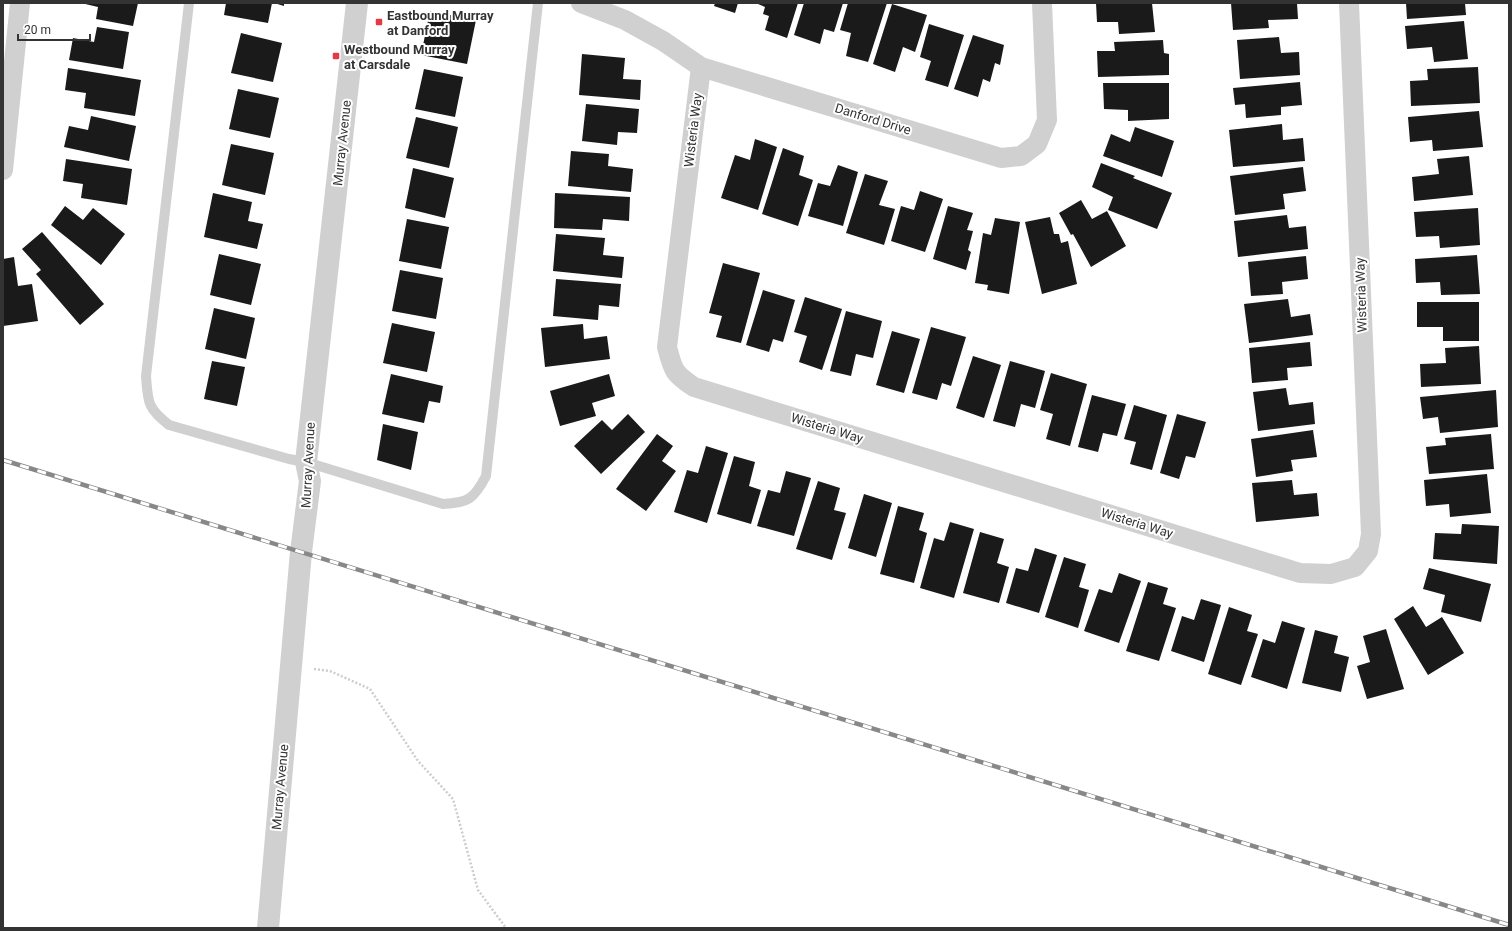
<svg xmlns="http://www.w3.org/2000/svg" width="1512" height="931" viewBox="0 0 1512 931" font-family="Roboto,sans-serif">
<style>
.building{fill:#1a1a1a}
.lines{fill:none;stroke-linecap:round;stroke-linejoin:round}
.path{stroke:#cdcdcd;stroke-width:2.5;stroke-dasharray:2 2;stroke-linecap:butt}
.service{stroke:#d0d0d0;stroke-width:10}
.minor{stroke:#d0d0d0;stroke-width:20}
.tertiary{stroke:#d0d0d0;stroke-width:22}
.rail-casing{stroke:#888;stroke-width:4.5}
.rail{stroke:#fff;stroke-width:3;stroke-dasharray:9;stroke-linecap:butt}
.poi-dot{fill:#e63946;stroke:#fff;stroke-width:1.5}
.labels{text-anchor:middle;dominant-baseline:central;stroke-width:4;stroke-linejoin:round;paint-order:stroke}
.poi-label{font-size:13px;font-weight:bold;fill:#333;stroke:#fff;text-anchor:start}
.street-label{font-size:13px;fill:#333;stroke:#fff}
</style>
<rect width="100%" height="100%" fill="#fff"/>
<path class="building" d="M81 3H138L133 26 96 19 98 7Z
M226 3H272L268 23 224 15Z
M274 3H284V6Z
M715 3H738L735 13 714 6Z
M758 3H798L787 38 765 30 769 16 763 14 765 7 758 4Z
M804 3H843L834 32 824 29 820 44 794 35Z
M848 3H887L868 62 846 56 851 33 840 30Z
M1096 3H1152L1155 32 1119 34 1118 22H1097Z
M1231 3H1297L1298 19 1268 20 1269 28 1233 30Z
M1406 3H1465L1466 15 1407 19Z
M892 4 927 15 915 52 903 47 895 72 873 64Z
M430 11 476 20 467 64 421 55Z
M1464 21 1468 59 1434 62 1432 47 1407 49 1405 26Z
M929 24 964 35 948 87 925 80 931 61 920 57Z
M97 27 129 32 123 69 69 60 73 38 94 42Z
M241 33 282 43 273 82 231 73Z
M973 35 1004 45 1000 65 995 63 990 82 983 79 978 97 954 89Z
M1279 37 1281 53 1299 52 1300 75 1240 79 1237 40Z
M1163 40 1164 53 1169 54V75L1098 77 1097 51H1115L1114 42Z
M582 54 625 58 623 79 641 80 640 100 579 95Z
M1478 67 1480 103 1411 106 1410 81 1428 80 1427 69Z
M68 68 141 80 135 116 84 108 86 93 65 90Z
M424 69 463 77 455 117 415 109Z
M1300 82 1302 105 1281 107V115L1246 118 1245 104 1235 105 1233 88Z
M1103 83H1169V119L1128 121V110L1104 109Z
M238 89 279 98 270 138 229 129Z
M586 104 639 109 637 133 618 132 617 145 582 141Z
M1479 111 1483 147 1433 151 1432 140 1410 142 1408 117Z
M91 116 136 126 129 161 64 147 69 126 88 130Z
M416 117 458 127 449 168 406 158Z
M1282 124 1283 140 1303 138 1305 161 1233 167 1229 130Z
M1135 127 1174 141 1162 177 1103 156 1111 134 1130 142Z
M755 139 777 147 758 210 721 198 735 155 750 160Z
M231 144 274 153 265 195 222 185Z
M783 148 804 156 799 175 813 180 798 226 762 214Z
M571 151 609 154 608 166 633 169 631 192 568 186Z
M1469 156 1473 195 1414 201 1412 177 1439 174 1437 159Z
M66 159 132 169 127 205 81 198 83 184 63 181Z
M1101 163 1135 176 1133 178 1172 193 1157 229 1108 210 1113 197 1092 187Z
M838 165 858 172 843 226 808 216 818 183 830 186Z
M1303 167 1306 191 1283 194 1285 209 1235 215 1230 176Z
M413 168 454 178 445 218 405 208Z
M865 174 888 181 879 205 895 209 884 245 846 233Z
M920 191 943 199 925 252 891 241 901 206 914 210Z
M213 193 252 202 248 221 263 224 257 249 204 237Z
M555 193 630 197 629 221 603 219 602 230 554 228Z
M1081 200 1092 219 1107 211 1126 246 1091 267 1073 234 1071 235 1059 213Z
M65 206 83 220 93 208 125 234 101 265 51 225Z
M948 206 973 213 967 230 973 231 968 250 971 252 966 270 933 259Z
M1478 208 1480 245 1440 248 1439 236 1416 237 1414 212Z
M1287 215 1289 228 1306 226 1308 249 1238 257 1234 221Z
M1050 217 1054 234H1059L1061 243 1068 241 1077 284 1042 294 1025 222Z
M995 218 1020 222 1009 294 987 290 988 285 975 283 983 233 991 235Z
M407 219 449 227 441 269 399 261Z
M42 232 104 304 80 325 36 274 41 270 22 249Z
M556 234 605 238 603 255 624 257 622 278 553 271Z
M219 254 261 264 251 305 210 295Z
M1477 255 1480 294 1441 295 1440 282 1416 283 1415 259Z
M1306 256 1308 279 1282 282 1283 294 1251 296 1248 262Z
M14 257 18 286 32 284 38 321 3 326V259Z
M723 263 760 273 741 343 716 337 722 316 709 313Z
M400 270 443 278 436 319 392 311Z
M556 279 621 284 619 307 599 305 598 320 553 316Z
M763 290 795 300 783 342 773 339 769 352 746 345Z
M805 297 842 309 822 370 799 362 807 336 794 332Z
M1288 299 1291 317 1310 314 1313 335 1249 343 1244 304Z
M1417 302H1479V341H1443V327H1417Z
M214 308 255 318 246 359 205 349Z
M846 311 882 321 873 358 856 354 851 376 830 371Z
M392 323 435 332 427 372 383 363Z
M583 324 584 339 607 336 610 359 545 367 541 328Z
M931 327 966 337 951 386 942 383 937 400 912 393Z
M892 331 920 339 904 393 876 385Z
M1310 342 1312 366 1287 368 1288 380 1252 383 1249 348Z
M1479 346 1481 384 1421 387 1420 364 1446 363 1445 348Z
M973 356 1001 365 984 418 956 408Z
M212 361 245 367 237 406 204 399Z
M1010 361 1045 371 1035 408 1021 404 1015 427 993 421Z
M1051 373 1087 384 1070 446 1046 439 1053 414 1040 410Z
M391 374 443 386 440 403 429 401 424 423 382 414Z
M609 374 615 396 592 403 596 416 560 426 550 391Z
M1286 388 1289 405 1313 402 1315 424 1258 431 1253 392Z
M1496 390 1498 427 1440 433 1438 417 1423 419 1420 397Z
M1092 395 1126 404 1117 436 1103 433 1098 452 1078 447Z
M1134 405 1167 415 1152 470 1130 464 1136 442 1124 439Z
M628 414 645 432 601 474 574 446 602 420 612 430Z
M1177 414 1206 422 1195 458 1186 456 1179 479 1160 473Z
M383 424 418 432 411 470 377 460Z
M1313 430 1317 457 1291 460 1293 471 1256 477 1251 439Z
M657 434 673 446 662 461 676 471 646 511 616 489Z
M1491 434 1494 469 1429 474 1426 447 1446 445 1445 438Z
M706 446 728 453 707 523 674 512 687 470 698 473Z
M734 456 755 462 749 486 761 490 751 524 717 514Z
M786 471 811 478 794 536 757 526 768 490 780 493Z
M1487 474 1491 513 1450 517 1449 504 1426 506 1424 480Z
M1292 480 1294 495 1317 493 1319 516 1256 522 1252 483Z
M818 481 840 488 834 510 846 513 832 560 796 549Z
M864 494 892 503 876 557 848 548Z
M898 506 924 513 919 530 927 533 914 583 880 574Z
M950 522 974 529 954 598 920 588 934 538 944 541Z
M1462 524 1499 526 1497 564 1433 559 1435 533 1461 534Z
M980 532 1004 539 997 563 1009 567 999 603 963 593Z
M1035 548 1057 555 1039 613 1006 603 1016 568 1028 571Z
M1064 557 1086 564 1079 587 1089 590 1078 628 1045 617Z
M1429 568 1491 584 1481 622 1441 612 1445 595 1423 589Z
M1119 573 1141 581 1119 643 1084 631 1099 589 1112 593Z
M1148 582 1168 588 1163 604 1176 608 1159 661 1126 651Z
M1201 599 1221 605 1204 662 1171 651 1182 616 1194 620Z
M1413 606 1426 627 1442 617 1464 653 1428 675 1394 619Z
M1229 607 1252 615 1247 631 1258 634 1241 685 1208 674Z
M1282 621 1305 628 1287 689 1251 677 1263 639 1275 643Z
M1386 629 1404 689 1367 699 1357 666 1370 662 1363 636Z
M1315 630 1338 636 1334 653 1349 657 1341 692 1302 683Z"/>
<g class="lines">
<path class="path" d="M314 669 330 671 370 689 418 761 453 799 478 890 506 928"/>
<path class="service" d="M189 3 146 376C148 402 147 408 169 425L289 459 306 462 443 504C468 503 474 499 486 476L538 3"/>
<path class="minor" d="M581 3 625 20 663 41 701 67 1001 158 1021 156 1037 144 1047 120 1042 3
M701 67 667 347C673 370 673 373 694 387L1300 573 1331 574 1355 567 1368 551 1371 534 1349 3
M3 170 20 3"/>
<path class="tertiary" d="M268 928 301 552 310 481 306 462 357 3"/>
<g class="rail-casing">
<path id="rail" d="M3 460 1509 925"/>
</g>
<use href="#rail" class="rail"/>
</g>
<g class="poi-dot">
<rect x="375" y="18" width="8" height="8" rx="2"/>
<rect x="332" y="52" width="8" height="8" rx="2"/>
</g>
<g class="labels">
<g class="poi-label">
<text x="387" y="15">Eastbound Murray<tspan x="387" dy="15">at Danford</tspan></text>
<text x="344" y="49">Westbound Murray<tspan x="344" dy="15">at Carsdale</tspan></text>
</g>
<g class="street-label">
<text transform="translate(873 119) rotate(17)">Danford Drive</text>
<text transform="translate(693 130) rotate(-83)">Wisteria Way</text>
<text transform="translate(342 143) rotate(-84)">Murray Avenue</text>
<text transform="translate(1361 295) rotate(-92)">Wisteria Way</text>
<text transform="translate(827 428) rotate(17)">Wisteria Way</text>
<text transform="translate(308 465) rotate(-87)">Murray Avenue</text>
<text transform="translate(1137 523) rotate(17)">Wisteria Way</text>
<text transform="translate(280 787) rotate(-85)">Murray Avenue</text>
</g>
</g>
<rect width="1512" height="931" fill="none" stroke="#333333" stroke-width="8"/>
<path d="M18 34v6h72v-6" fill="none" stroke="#333333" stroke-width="2"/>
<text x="24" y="34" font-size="12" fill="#333333" stroke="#ffffff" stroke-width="3" paint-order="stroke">20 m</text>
</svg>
